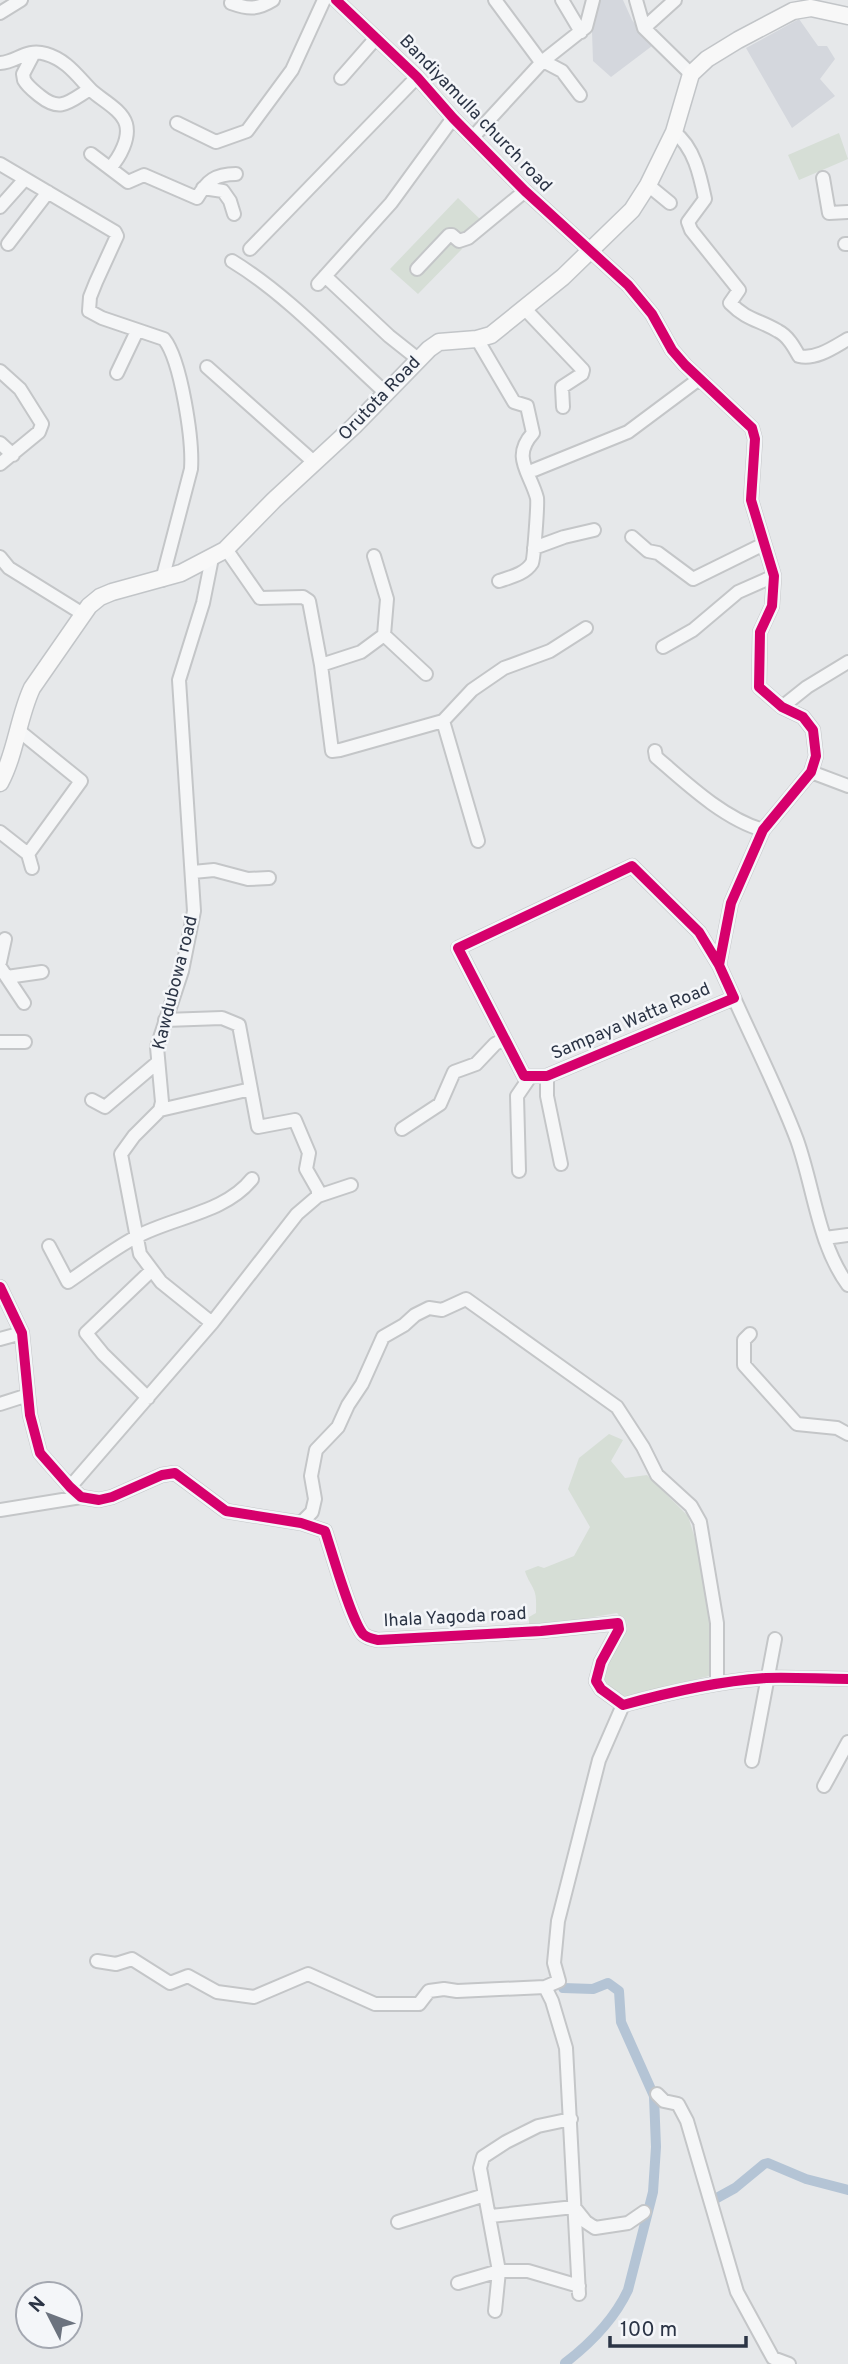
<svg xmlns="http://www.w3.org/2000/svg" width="848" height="2364" viewBox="0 0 848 2364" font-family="Overpass,sans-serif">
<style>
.built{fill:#d4d7dd}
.green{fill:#d6ded6}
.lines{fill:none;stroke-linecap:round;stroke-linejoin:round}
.canal{stroke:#b4c4d5;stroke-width:10}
.minor-casing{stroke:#c4c6c8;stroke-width:16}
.major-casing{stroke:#c2c5c8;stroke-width:19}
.minor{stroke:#f5f6f7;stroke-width:12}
.major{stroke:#f8f8f8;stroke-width:16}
.cycleway-casing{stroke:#f4f6f9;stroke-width:15}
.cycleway{stroke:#d6006c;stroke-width:10}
.labels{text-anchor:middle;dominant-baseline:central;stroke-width:5;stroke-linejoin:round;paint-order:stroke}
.street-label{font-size:18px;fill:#2b3445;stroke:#f4f6f9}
</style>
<rect width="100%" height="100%" fill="#e6e8ea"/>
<path class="built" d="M595 0H623L632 20 652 46 611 77 593 61 591 3Z
M799 19 818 46H827L835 59 820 79 835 96 792 128 746 48Z"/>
<path class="green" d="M839 133 848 159 799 180 788 155Z
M458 198 481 220 458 244 462 249 418 294 390 269Z
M609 1434 623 1440 611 1461 625 1478 647 1475 688 1516 697 1545 711 1628 709 1676 625 1697 605 1683C602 1659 623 1647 624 1621L617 1613 536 1627 529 1624V1617L536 1613C536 1605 537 1595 533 1588 530 1582 527 1578 525 1571L538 1566 544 1568 574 1556 590 1527 568 1489 579 1458Z"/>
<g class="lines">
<path class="canal" d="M563 1988 593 1989 608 1983 619 1991 621 2022 654 2096 656 2147 653 2192 628 2290C614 2320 591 2343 565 2363
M715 2199 735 2188 764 2164 768 2163 806 2179 848 2190"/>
<g class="minor-casing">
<path id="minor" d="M336 0 417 77 453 118 525 191 628 285 652 314 672 350 685 365 752 428 755 439 751 500 774 576 772 606 760 632 759 687 782 707 803 717 813 730 816 756 811 772 763 830 731 903 719 965 734 998 547 1076H524L458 948 632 866 699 932 719 965
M495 0 541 62
M562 0 581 32
M636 0 644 28 691 74
M231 3C248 9 257 10 273 0
M0 13 21 0
M644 28 675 0
M34 53 23 74 24 80C28 87 34 91 40 96 61 113 70 101 90 89
M543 61 586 27 593 0
M0 63C17 62 26 48 46 54 67 60 78 77 92 91 102 100 122 110 126 124 130 138 120 157 110 168
M341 78 376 38
M177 123 216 142 247 131 292 70 324 0
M674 132C694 147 700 175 705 199L688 222 691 230 739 290 730 303C748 321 758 319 778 331 788 336 794 347 799 356 816 360 834 347 848 339
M473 137 543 61 562 71 580 95
M91 154 128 182 144 175 197 198C207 181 215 174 236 174
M0 164 115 232 117 236 96 282 90 297 89 311 102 318 164 339C181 360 193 440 191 469L162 580
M823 178 829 213 848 212
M648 185 670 203
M203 188 223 191 230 201 234 214
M0 207 25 179
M8 244 48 192
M845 244H848
M250 249 417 77
M232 261C288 295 338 350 387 394
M417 269 449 235H452L459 241 468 238 525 191
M325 276 389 336 418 359
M318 284 391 203 453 118
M525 309 583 370 582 374 562 387 563 407
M477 339 514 402 527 406 533 433C511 457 530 472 537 498 538 504 534 559 532 563 525 574 511 577 499 581
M207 367 315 463
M0 371 20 389 42 424 39 432 0 464
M117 373 137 331
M0 443 13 455
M534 470 628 432 699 379
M632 537 648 551 658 553 693 579 764 544
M534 548 564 537 594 530
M226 549 260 598 303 597 309 601 321 665 332 751 340 750 443 721 478 841
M0 557 9 568 83 614
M384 635 426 674
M663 647 693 630 738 592 774 576
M321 665 361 652 384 635 387 599 374 556
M782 707 807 687 848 662
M443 721 472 690 504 668 550 651 586 628
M655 751 656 757C686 783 724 819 763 830
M811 772 848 786
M0 832 28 854 81 781 18 730
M28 854 32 868
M193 872 214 870 248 879 269 878
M0 962 5 939
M0 967 24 1003
M7 977 42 972
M734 998C755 1045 779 1092 797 1140 814 1188 818 1244 848 1285
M165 1020 222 1018 239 1025 258 1127 295 1120 309 1153 306 1169 318 1190V1196
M0 1042H25
M547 1076V1096L561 1164
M92 1100 105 1107 158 1062
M160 1110 251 1089
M402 1129 440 1104 454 1072 476 1064 495 1044 504 1039
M519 1171 517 1096 530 1077
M825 1238 848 1235
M49 1246 68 1282C90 1267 113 1249 136 1237 173 1217 225 1213 252 1179
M0 1287 22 1333 30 1415 40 1453 70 1487 81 1497 99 1500 112 1497 162 1475 175 1473 226 1511 301 1523 325 1531C332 1552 351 1620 363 1634 367 1638 373 1639 378 1640L541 1631 618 1623 619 1629 601 1662 596 1681 601 1689 623 1705C670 1692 717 1681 766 1678 793 1677 821 1679 848 1679
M212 1323 161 1282 140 1254 121 1154 134 1136 160 1110 162 1102 157 1047 182 971 194 911 179 680 203 603 212 558
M750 1334 744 1340V1365L797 1424 837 1428 848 1434
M0 1339 22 1333
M148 1398 103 1354 86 1333 152 1270
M0 1404 28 1395
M70 1487 212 1323 297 1214 318 1196 351 1185
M0 1510 81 1497
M301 1523 312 1512 315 1499 311 1476 316 1450 338 1427 348 1405 362 1384 383 1337 404 1325 415 1315 429 1308 442 1310 466 1299 617 1407 643 1447 657 1475 691 1506 700 1522 717 1623V1683
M752 1761 775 1639
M824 1786 848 1742
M97 1961 116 1964 132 1959 170 1983 188 1976 217 1992 254 1997 308 1974 375 2004H419L429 1991 444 1989 457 1991 545 1987 559 1981 554 1963 558 1921 599 1760 623 1705
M545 1987 552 2001 566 2048 579 2294
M657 2094 664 2101 678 2104 687 2121 737 2292 773 2358 789 2364
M491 2216 574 2207 586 2222 595 2228 628 2223 644 2212
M398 2222 485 2195
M458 2283 499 2271H528L579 2286
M495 2311 499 2271 480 2168 483 2157 506 2142 538 2126 571 2119"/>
</g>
<g class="major-casing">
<path id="major" d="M0 783C16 753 18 718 32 688L89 606 100 597 112 592 181 573 225 550 274 500 354 426 429 349 439 342 477 339 491 335 563 277 632 210 648 185 674 132 691 74 707 59 738 40 793 11 811 8 848 16"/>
</g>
<use href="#minor" class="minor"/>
<use href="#major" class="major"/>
<g class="cycleway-casing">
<path id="cycleway" d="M336 0 417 77 453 118 525 191 628 285 652 314 672 350 685 365 752 428 755 439 751 500 774 576 772 606 760 632 759 687 782 707 803 717 813 730 816 756 811 772 763 830 731 903 719 965 734 998 547 1076H524L458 948 632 866 699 932 719 965
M0 1287 22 1333 30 1415 40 1453 70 1487 81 1497 99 1500 112 1497 162 1475 175 1473 226 1511 301 1523 325 1531C332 1552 351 1620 363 1634 367 1638 373 1639 378 1640L541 1631 618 1623 619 1629 601 1662 596 1681 601 1689 623 1705C670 1692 717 1681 766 1678 793 1677 821 1679 848 1679"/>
</g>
<use href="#cycleway" class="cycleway"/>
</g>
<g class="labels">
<g class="street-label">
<text transform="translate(475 114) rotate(46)">Bandiyamulla church road</text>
<text transform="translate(380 399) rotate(-46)">Orutota Road</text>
<text transform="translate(176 983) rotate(-76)">Kawdubowa road</text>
<text transform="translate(631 1022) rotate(-23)">Sampaya Watta Road</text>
<text transform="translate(455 1618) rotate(-3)">Ihala Yagoda road</text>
</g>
</g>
<g transform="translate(49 2315) rotate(312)"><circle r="33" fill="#f4f6f9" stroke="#a4a8b1" stroke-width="2"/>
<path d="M0-5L12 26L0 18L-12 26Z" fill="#6c737f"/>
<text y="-10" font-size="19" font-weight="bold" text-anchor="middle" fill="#2b3445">N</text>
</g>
<path d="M610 2336v10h136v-10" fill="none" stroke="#2b3445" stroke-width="3.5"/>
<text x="620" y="2336" font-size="21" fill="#2b3445" stroke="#f4f6f9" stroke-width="5" paint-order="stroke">100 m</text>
</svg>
